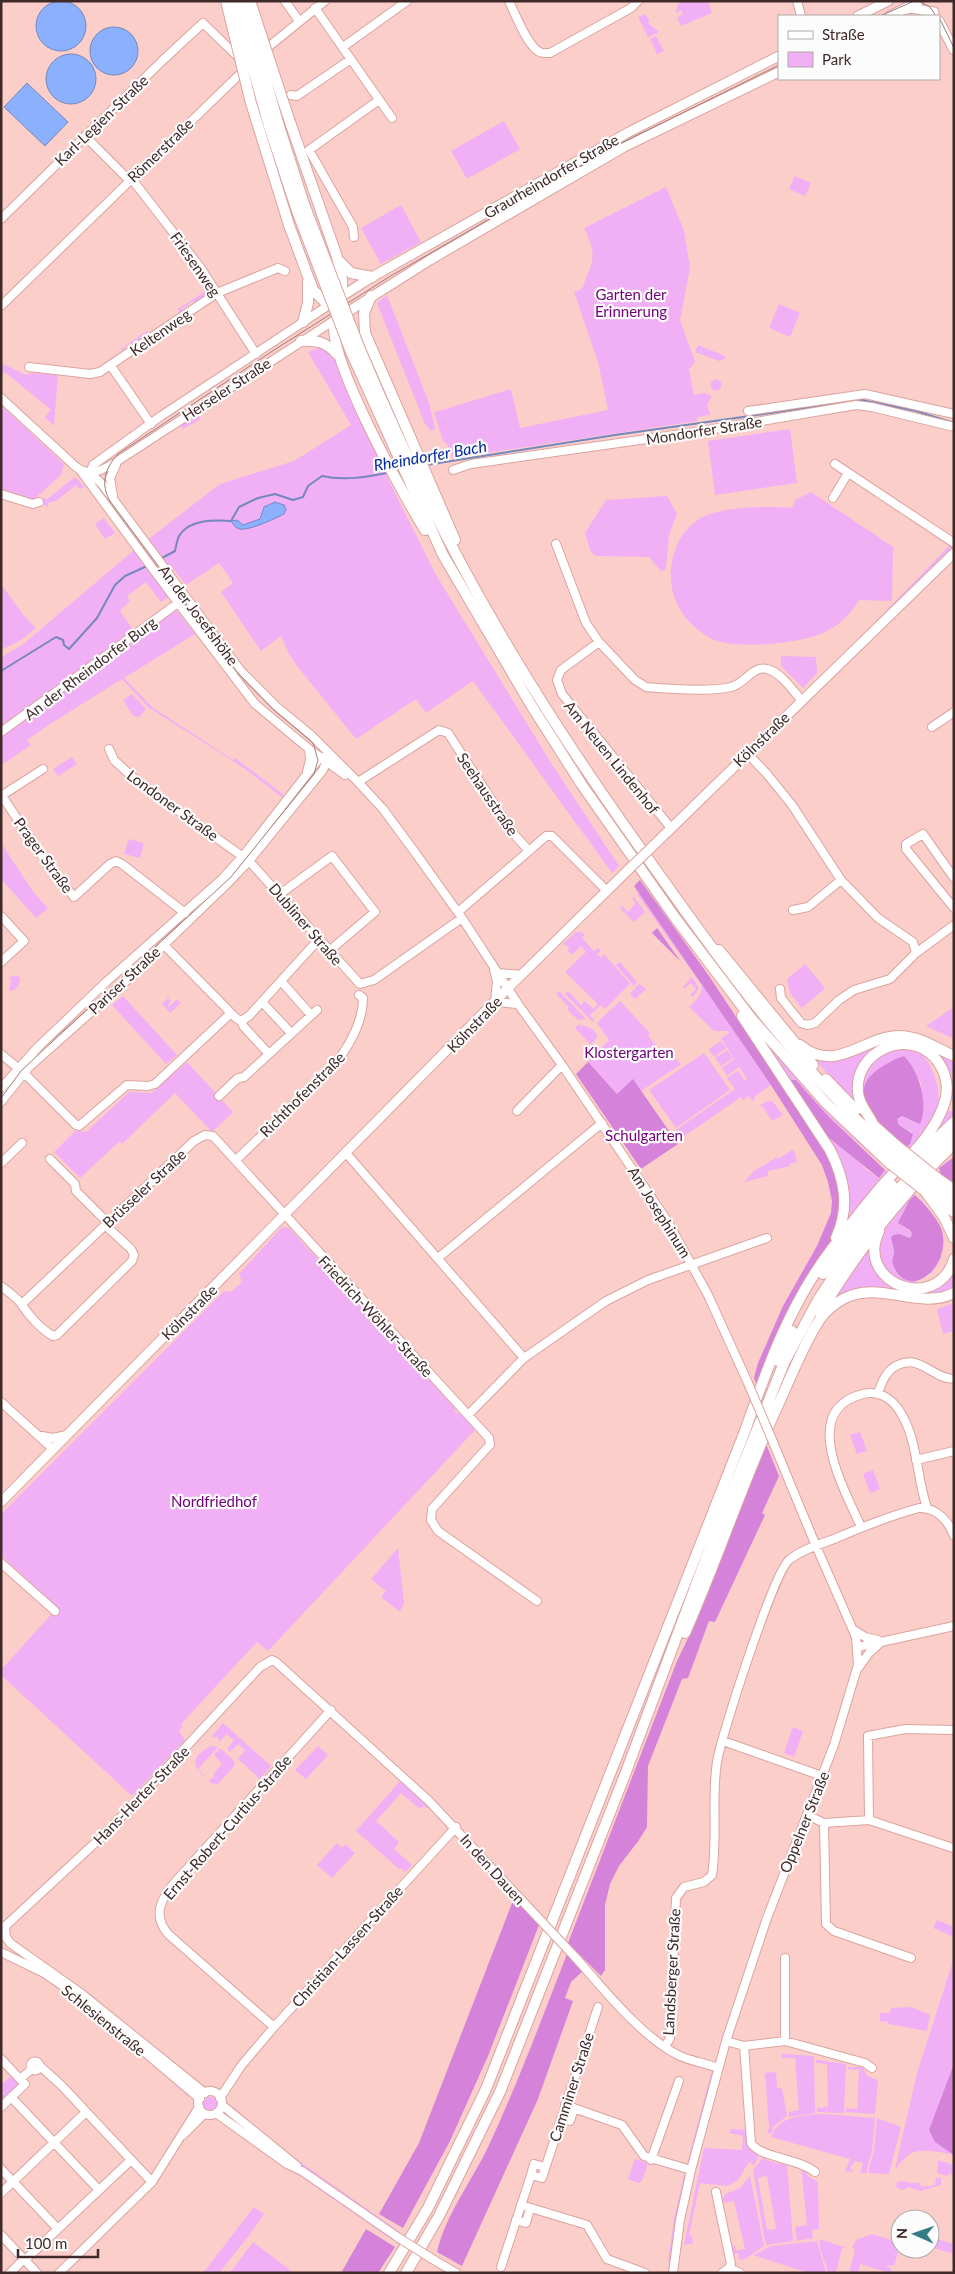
<svg xmlns="http://www.w3.org/2000/svg" width="955" height="2274" viewBox="0 0 955 2274" font-family="Lato,sans-serif">
<style>
.green{fill:#f1aff6;fill-rule:evenodd}
.forest{fill:#d482da}
.water{fill:#8ab0fe;stroke:#7488be}
.lines{fill:none;stroke-linecap:round;stroke-linejoin:round}
.stream{stroke:#7488be;stroke-width:2}
.minor-casing{stroke:#dba39f;stroke-width:10}
.major-casing{stroke:#dba39f;stroke-width:11}
.highway-casing{stroke:#dba39f;stroke-width:12}
.minor{stroke:#fff;stroke-width:8}
.major{stroke:#fff;stroke-width:9}
.highway{stroke:#fff;stroke-width:10}
.tram{stroke:#9e7c7a;stroke-width:1}
.minor-bridge-casing{stroke:#dba39f;stroke-width:10;stroke-linecap:butt}
.major-bridge-casing{stroke:#dba39f;stroke-width:11;stroke-linecap:butt}
.highway-bridge-casing{stroke:#dba39f;stroke-width:12;stroke-linecap:butt}
.minor-bridge{stroke:#fff;stroke-width:8}
.major-bridge{stroke:#fff;stroke-width:9}
.highway-bridge{stroke:#fff;stroke-width:10}
.labels{text-anchor:middle;dominant-baseline:central;stroke-width:4.5;stroke-linejoin:round;paint-order:stroke}
.street-label{font-size:15px;fill:#402a29;stroke:#fcfcfc}
.park-label{font-size:15px;fill:#6e0078;stroke:#fcfcfc}
.water-label{font-size:16px;font-style:italic;fill:#062a98;stroke:#fcfcfc}
</style>
<rect width="100%" height="100%" fill="#fcceca"/>
<path class="green" d="M679 1H708L712 13 681 26 677 18 683 13 681 10 677 13 676 12Z
M645 14 650 21 648 23 659 32 648 37 638 17Z
M656 36 664 51 657 54 650 39Z
M504 121 520 149 467 179 451 151Z
M795 176 811 183 805 196 789 189Z
M666 187 684 230 690 268 680 320 695 362 689 369 694 395 704 393 712 396 707 405 710 415 697 417V421L453 458 447 444 443 441 434 412 439 411 511 389 520 428 608 410 598 362 574 292 582 289C593 260 598 257 584 228Z
M401 205 421 242 381 264 361 228Z
M207 290 209 295 195 304 193 301 182 309 184 312 181 314 178 309Z
M387 295 429 403 435 429 431 431 425 424 377 303Z
M779 304 800 313 790 337 769 328Z
M147 331 150 335 134 346 132 343 124 348 126 352H123L121 349Z
M698 345 725 356V359L719 361 695 352Z
M321 347 336 361 390 483 436 575 553 766 619 866 612 873 473 681 426 713 416 699 356 739 297 666 289 654 281 636 261 651 221 592 233 583 219 563 186 585 172 567 155 578 168 597 161 602 146 582 127 596 130 601 120 611 133 629 78 674 1 728V657L22 645 133 551 220 484 294 461 351 425 308 352Z
M1 363 26 375 31 373 58 375 54 426 45 417 51 410 5 372 1 376Z
M710.5 385a5.5 5.5 0 1 1 11 0a5.5 5.5 0 1 1-11 0Z
M1 405 64 464 61 475 31 502 1 491Z
M198 414 201 419 183 429 180 426 187 421 188 423Z
M790 429 797 483 715 495 708 441Z
M75 477 85 487 79 489 76 485 56 501 48 503V507L44 505 43 500 45 497 46 500Z
M811 492 893 547 892 601 859 600C841 629 821 637 787 642 768 645 730 647 712 639 701 633 687 622 681 611 661 581 671 531 705 516 728 506 767 506 792 508L795 500Z
M667 496 677 514 669 535 666 569 661 571 649 557 596 556 591 552 585 533 606 500Z
M104 518 115 533 105 539 95 524Z
M951 544 953 550 877 623H874Z
M1 584 24 616 36 628 21 640 1 650Z
M175 609 195 634 124 678 152 707 233 760 235 758 284 795 282 797 244 768 148 707 122 679 50 724 27 740 31 745 1 765V736L136 635Z
M781 656 816 657 817 673 803 688 781 666Z
M132 694 146 709 139 717 133 716 123 700Z
M72 757 77 764 58 776 53 769Z
M129 839 144 843 140 858 124 854Z
M1 843 34 893 48 908 36 918 1 879Z
M639 893 771 1085 754 1097 755 1099 752 1101 749 1096 743 1100 741 1097 679 1140 673 1132 735 1089 727 1078 738 1071 745 1081 747 1079 721 1038 729 1033 728 1031H714L689 1007C696 1000 704 994 701 984L637 894Z
M634 897 645 912 634 922 620 908 622 906 628 912 636 903 632 899Z
M576 932H582L585 935 582 938 594 951 598 948 601 951 597 954 601 958 604 954 630 984 605 1009 601 1005 590 1015 594 1020 593 1022 565 994 568 991 581 1005 585 1001 593 1009 598 1004 565 972 586 952 581 946 572 955 568 952 569 947 563 944Z
M620 962 637 982 634 986 616 965Z
M805 964 825 988 802 1008 790 993 787 979Z
M16 976 20 977C21 984 16 991 9 991L11 981 9 977Z
M692 977 699 988 693 997 690 995 696 989 691 983 684 989 683 987Z
M639 984 646 989 635 999 630 994Z
M559 991 586 1019 578 1020 567 1009 569 1007 556 994Z
M123 996 177 1055 166 1064 112 1005Z
M168 998 171 1001 168 1005 169 1007 177 999 181 1003 170 1013 162 1004Z
M620 1001 650 1033 648 1036 663 1053 667 1050 681 1064 641 1091 617 1094 588 1062 609 1040 597 1023Z
M954 1007V1039L926 1026Z
M578 1025C587 1026 594 1028 598 1036L591 1045 575 1028Z
M752 1025 814 1100 881 1164 829 1117 796 1080 823 1133 846 1149 868 1171 879 1178 885 1170 888 1172 849 1220 847 1219 849 1198 845 1177Z
M903 1038 918 1041 954 1058V1071L952 1073 954 1099 948 1104 946 1111H954V1117L914 1155 861 1217 825 1267 787 1332 805 1298 851 1227 935 1128C955 1059 892 1009 862 1066 854 1079 859 1090 856 1102L842 1090 808 1052C849 1068 864 1039 903 1038Z
M721 1041 726 1048 714 1057 709 1049Z
M895 1049C932 1047 952 1078 936 1112 929 1126 918 1138 908 1150L903 1145 912 1132 899 1125 897 1119 902 1116 909 1120 923 1104 921 1083 904 1056 882 1067 864 1090 868 1107C857 1080 867 1058 895 1049Z
M727 1050 733 1058 721 1066 715 1058Z
M704 1053 730 1090 676 1128 649 1090Z
M734 1059 739 1067 727 1076 722 1068Z
M187 1062 233 1112 212 1132 175 1093 122 1144 120 1141 80 1178 54 1152 75 1131 86 1132 129 1092 151 1093Z
M768 1101 773 1102 783 1115 772 1121 763 1107 759 1106Z
M792 1150 794 1151 797 1162 790 1164V1166L768 1171V1176L744 1182 754 1171 777 1157 778 1159Z
M912 1193 915 1195 903 1212 902 1226 910 1230 912 1234 910 1238 899 1234 931 1274 942 1257 928 1209 920 1201 922 1200C955 1268 906 1312 883 1263 878 1252 879 1240 884 1230 891 1216 903 1204 912 1193Z
M282 1227 289 1228 455 1408V1412L461 1414 475 1430 268 1651 257 1642 181 1724 183 1726 179 1731 185 1740 132 1796 1 1675V1670L57 1608 1 1555V1514L223 1292 232 1291 242 1282 239 1274Z
M873 1242 874 1261 913 1292 954 1268V1290L939 1296 891 1291 832 1303 850 1272Z
M954 1303V1331L943 1334 937 1309Z
M860 1432 867 1451 857 1454 850 1435Z
M873 1470 880 1489 870 1493 863 1474Z
M398 1548 404 1603 400 1612 381 1597 386 1591 371 1579Z
M223 1723 271 1766 260 1779 238 1759 245 1750 238 1744 230 1752 227 1749 234 1740 227 1734 219 1742 217 1736 215 1738 212 1736Z
M793 1727 803 1731 794 1757 784 1753Z
M211 1746 218 1747 198 1769 208 1780C191 1766 190 1757 211 1746Z
M318 1746 328 1755 306 1779 295 1770Z
M220 1748 235 1762 234 1766 218 1784 211 1783 209 1781 215 1776 213 1774 222 1764 214 1755Z
M401 1780 433 1810 423 1806 420 1809 401 1793 376 1821 399 1842 394 1849 412 1865 405 1872 401 1868 399 1869 356 1831Z
M337 1843 342 1848 345 1844 355 1853 332 1878 317 1865Z
M937 1920 954 1927V1937L933 1928Z
M954 1958V2155C944 2153 922 2148 912 2153 905 2156 900 2164 895 2169L917 2073Z
M911 2007 930 2015 927 2031 888 2024V2021L880 2022V2013H890L891 2008Z
M111 2027 191 2093 189 2097Z
M781 2054 814 2056 815 2113 789 2117V2112L799 2110 795 2058H782Z
M816 2060 846 2064 844 2113 817 2112V2108L828 2107 827 2064 816 2063Z
M848 2067H863L867 2076 878 2080 875 2114 846 2112V2108L857 2109 859 2070 848 2069Z
M712 2070 713 2073 689 2163 687 2164Z
M776 2072 777 2088H782L787 2116 774 2126 771 2133H767L769 2128 765 2073Z
M11 2076 20 2085 1 2104V2085Z
M203 2104a7 7 0 1 1 14 0a7 7 0 1 1-14 0Z
M233 2106 252 2125 293 2157 400 2232 399 2234 309 2172 231 2111Z
M824 2114 875 2118 872 2151 866 2173H860L863 2163 855 2161 850 2168 853 2170 852 2172 845 2171 850 2159 771 2137C779 2115 804 2115 824 2114Z
M877 2118 901 2127 889 2174 868 2173 874 2151Z
M731 2129 747 2130 749 2146 759 2157 754 2165 749 2162 738 2180 728 2186 700 2183 689 2235 692 2236 693 2243 684 2245 704 2148 742 2150 743 2136 730 2133Z
M259 2148 395 2239 394 2241Z
M765 2155 766 2160 785 2165 787 2162 793 2241 767 2245 765 2242 753 2170ZM767 2176 776 2229 767 2230 758 2178Z
M635 2159 648 2163 642 2181 639 2183 628 2179Z
M938 2160 954 2165V2175L949 2174 950 2170 948 2176 937 2173Z
M801 2166 808 2176 818 2182 819 2229 812 2230 813 2238 797 2241 795 2227 807 2225Z
M684 2175 686 2177 670 2262H668L674 2219Z
M750 2176 764 2246 745 2259 739 2260 738 2253 733 2254 732 2248 735 2245 736 2251 745 2249 734 2201 722 2203V2199L726 2194 740 2188Z
M936 2178H941V2185L920 2191 909 2187 902 2190 896 2187 897 2182C906 2179 909 2185 918 2182L922 2187 935 2185Z
M254 2207 264 2214 251 2233 219 2273H203Z
M872 2234 895 2241 900 2238V2246L894 2266 887 2265V2267L891 2268 890 2273 860 2264 858 2273H849L855 2249 852 2248 856 2240Z
M930 2237 954 2244V2254L930 2247Z
M820 2239 846 2248H842L836 2273H828C826 2261 818 2251 820 2239Z
M817 2241 826 2273H809L753 2255 771 2246Z
M253 2242 294 2273H230Z"/>
<path class="forest" d="M640 880 707 973 829 1157 843 1194 835 1235 757 1386 754 1378 758 1363 783 1306 817 1246 831 1213 832 1201 828 1182 822 1165 771 1085 634 886Z
M657 928 681 962 652 933Z
M904 1056C919 1071 929 1104 920 1124L902 1116 897 1119 899 1125 913 1134 910 1144 906 1147 901 1144C882 1127 844 1095 876 1071 884 1065 894 1059 904 1056Z
M588 1062 617 1094 633 1079 678 1144 641 1169 576 1074Z
M792 1080H796L829 1117 885 1170 879 1178 823 1133 790 1083Z
M954 1157V1184L941 1175 939 1168Z
M915 1195C923 1203 936 1216 941 1228 954 1263 911 1303 894 1267 891 1261 893 1259 894 1253 895 1250 892 1242 891 1238L893 1235 899 1234 910 1238 912 1234 910 1230 898 1223 909 1201Z
M766 1444 779 1476 762 1513 765 1515 715 1622 709 1621 688 1678 682 1679 648 1766 647 1827 639 1840 619 1866 610 1884 605 1905V1970L601 1976 568 1943 677 1661 694 1626Z
M514 1898 539 1925 488 2056 450 2141 403 2228 379 2214 419 2143Z
M567 1954 583 1971 571 1982 565 1998 573 2001 538 2099 462 2266 437 2252C446 2214 472 2181 489 2145 518 2083 542 2018 567 1954Z
M954 2064V2155L935 2142 929 2130Z
M366 2229 395 2247 378 2273H341Z"/>
<path class="water" d="M36 26a25 25 0 1 1 50 0a25 25 0 1 1-50 0Z
M90 51a24 24 0 1 1 48 0a24 24 0 1 1-48 0Z
M46 79a25 25 0 1 1 50 0a25 25 0 1 1-50 0Z
M27 83 68 122 45 146 4 107Z
M275 502 284 505 286 509 284 514C276 518 249 531 240 529 235 528 234 525 231 521L237 520 243 525 260 519 264 507Z"/>
<g class="lines">
<path class="stream" d="M426 465 615 435 862 400 916 411 954 423
M160 559 175 551C176 547 177 540 179 536 189 519 214 520 231 521L239 507 258 498 275 494 293 500 303 497 308 486 322 476C344 481 366 477 387 473
M1 671 56 637 63 640 64 645 69 649 97 618 115 585 125 576 147 566"/>
<g class="minor-casing">
<path id="minor" d="M285 1 299 21
M509 1C515 14 527 44 538 51 541 54 546 53 550 53L631 8 638 1
M797 1 801 16
M315 8 392 118
M343 47 407 1
M262 52 325 1
M291 95 297 96 351 59
M85 136 129 180
M131 178 200 267 256 354
M1 219 163 60 203 23 239 58
M354 237 353 227 309 150 379 100
M1 306 245 69
M111 366 151 424
M29 367 90 374 100 372 217 293 278 268 285 271
M1 398 76 467C91 478 105 469 119 460L338 318
M748 411 865 394 954 414
M835 464 954 543
M80 470 178 603 255 704 309 749 345 775
M453 470 471 464 696 432 856 405 872 407 954 427
M89 472 102 484 240 670 277 707 311 735 358 782 383 809 414 851 462 918 518 1004 562 1065 668 1222 708 1295 748 1383
M89 476 93 465 161 416 332 303
M1 494 33 504 39 502
M113 496 110 478 116 465
M833 498 848 473
M556 544 586 623 599 642
M932 727 954 712
M1 732 178 603
M109 749 114 760 139 783 249 861 360 984 374 980 462 918
M747 753 767 774 792 805 841 880 878 918 913 942 916 953
M307 772 310 760 309 749
M358 782 439 730 448 733 513 833 529 851 546 836H552L607 891
M1 796 43 769
M2 796 48 865 74 897 110 864 116 861 122 864 185 913
M671 828 562 694 557 680 561 670 599 642 635 680 646 687C669 689 710 692 731 687 745 684 753 665 767 669 780 672 793 690 801 700
M954 878 923 834 906 844V849L954 908
M280 894 332 856 375 912 329 951
M793 910 808 907 841 880
M458 912 529 851
M1 916 24 941 1 962
M163 944 236 1018 241 1021 244 1027 269 1054
M494 970 497 981 495 1002 518 1004
M498 973 522 975
M281 981 311 1015
M780 989 781 998 801 1023 807 1025 815 1023 839 1000 854 990 890 979 916 953 954 925
M262 1002 291 1033
M241 1021 249 1016 319 939
M1 1054 24 1073 76 1125 79 1126 127 1085 148 1086 155 1084 231 1013
M1 1088 36 1049 105 983 222 879 243 856 318 760 329 755
M219 1096 238 1078 244 1077 317 1010
M1 1102 29 1067 134 974 227 884 249 861 323 770 329 755
M517 1111 562 1065
M346 1153 524 1358
M50 1159 75 1184 76 1191 108 1223
M236 1160 332 1068C348 1048 363 1024 363 998L359 995
M1 1163 22 1143
M438 1258 602 1123
M1 1286C8 1292 18 1298 22 1305 29 1316 42 1330 53 1336L57 1335 132 1261 134 1255 131 1249 105 1225
M22 1304 194 1141 205 1135 213 1136 489 1438 490 1445 486 1449 432 1509 431 1520 438 1531 537 1601
M878 1393C882 1382 886 1370 898 1365 920 1354 933 1379 954 1379
M1 1402 53 1449
M468 1415 524 1358 606 1301 648 1280 767 1238
M42 1436 53 1438 67 1435
M916 1460 954 1451
M861 1527C845 1490 798 1410 863 1394 878 1390 891 1398 899 1410 918 1438 916 1476 927 1508
M1 1563 55 1611
M854 1630 865 1637 878 1640
M858 1647 954 1626
M859 1667 869 1653 881 1642
M723 1741 822 1776
M807 1815 824 1823 826 1924 834 1931 911 1958
M869 1820 868 1736 905 1729 954 1730
M824 1823 869 1820 953 1848
M5 1926 6 1937 10 1943 82 1994 205 2093
M1 1930 109 1830 260 1667 272 1660 276 1662 429 1801 529 1908
M1 1952 44 1973 63 1986
M575 1957C604 1989 639 2035 678 2055 690 2061 705 2063 718 2068
M785 1958V2041
M115 2027 200 2099
M274 2027 168 1934C152 1915 161 1898 176 1881L331 1710
M726 2041 744 2046 785 2041 865 2063 872 2068
M744 2046 751 2143C760 2158 799 2158 815 2172
M665 2047 670 2038 676 1898 684 1887 704 1882 712 1875C718 1838 711 1799 717 1762 721 1736 774 1572 789 1560 801 1550 820 1544 834 1539 862 1527 889 1516 919 1508 936 1507 949 1521 954 1536
M1 2059 20 2079 32 2069
M30.5 2066a4.5 4.5 0 1 1 9 0a4.5 4.5 0 1 1-9 0Z
M40 2066 62 2086 152 2182
M198 2103a12 12 0 1 1 24 0a12 12 0 1 1-24 0Z
M11 2097 99 2190
M220 2098 241 2066 274 2027 456 1827
M222 2105 297 2166
M565 2105 622 2125 644 2156 691 2170
M1 2107 25 2084 20 2079
M216 2113 287 2164 302 2171 399 2238
M561 2118 570 2121 574 2108
M183 2135 204 2114
M651 2160 679 2081
M1 2169 58 2229
M531 2175 534 2164 545 2167
M716 2192 731 2264 729 2268 722 2273
M1 2193 86 2112
M521 2205 587 2225 607 2259 645 2273
M516 2220 526 2223 530 2208
M1 2235 37 2273
M25 2260 131 2160
M434 2260 456 2273
M501 2267 531 2175 542 2178 598 2007
M729 2268 740 2273
M10 2273 24 2259
M59 2273 152 2182 199 2107
M673 2273 680 2220 691 2170 726 2041 767 1918 834 1745 858 1665 856 1637 816 1546 773 1442"/>
</g>
<g class="major-casing">
<path id="major" d="M900 11 911 8 934 12
M858 16 888 1
M890 16 919 1
M939 21 954 50
M340 301 342 296 372 277 629 132 779 56
M340 310 346 313 430 260 624 147 779 72
M656 843 954 553
M1 1502 508 988 629 869"/>
</g>
<g class="highway-casing">
<path id="highway" d="M290 122 337 257 342 279V296
M289 225 313 290 328 305
M339 261 351 273 372 277
M371 296 364 313 365 333 455 540
M335 320C324 353 404 496 425 530
M303 322 308 303V282
M301 341C317 340 326 342 337 354
M359 347C398 440 441 532 492 619 543 709 601 794 661 877 731 976 802 1072 893 1154
M351 352 443 555 531 705 582 785 676 919 751 1018 826 1103 887 1161
M719 950 813 1065
M742 1016 830 1150C845 1180 850 1207 836 1238
M800 1045C836 1075 864 1036 899 1036 919 1036 936 1048 954 1056
M826 1079 856 1110
M870 1122 897 1146
M915 1159 954 1122
M937 1178 954 1190
M931 1185 954 1201
M925 1191 944 1217 954 1238
M932 1196 954 1212
M879 1231C854 1283 937 1315 954 1259
M823 1274 892 1185
M820 1313C857 1251 902 1194 954 1144
M778 1361 792 1331
M685 1633C720 1554 746 1472 783 1394 794 1369 805 1342 820 1319 826 1311 834 1304 843 1299 879 1279 918 1311 954 1293
M389 2273 428 2208 486 2089 745 1431C767 1368 790 1304 831 1250 847 1229 863 1208 880 1188 902 1162 931 1140 943 1107 950 1090 947 1072 935 1058 907 1027 854 1052 858 1092 859 1106 869 1114 874 1126
M406 2273 439 2216 500 2092 626 1772 718 1526 784 1363 818 1300 858 1239 914 1171 954 1133"/>
</g>
<use href="#minor" class="minor"/>
<use href="#major" class="major"/>
<use href="#highway" class="highway"/>
<path class="tram" d="M918 1 930 7 936 16
M880 16 914 1
M939 17 954 48
M1 1098 21 1071 39 1054 231 877 314 774 318 760 313 743 273 709 238 673 110 501C100 484 105 468 118 454L271 352 389 277 614 147 779 65"/>
<g class="minor-bridge-casing">
<path id="minor-bridge" d="M748 1383 773 1442
M529 1908 575 1957
M399 2238 434 2260"/>
</g>
<g class="major-bridge-casing">
<path id="major-bridge" d="M629 869 656 843"/>
</g>
<g class="highway-bridge-casing">
<path id="highway-bridge" d="M226 1 251 103 289 225
M234 1 269 126 297 211 351 352
M243 1 279 126 304 204 359 347
M250 1 290 122
M897 1146 937 1178
M893 1154 931 1185
M887 1161 925 1191"/>
</g>
<use href="#minor-bridge" class="minor-bridge"/>
<use href="#major-bridge" class="major-bridge"/>
<use href="#highway-bridge" class="highway-bridge"/>
</g>
<g class="labels">
<g class="street-label">
<text transform="translate(101 120) rotate(-44)">Karl-Legien-Straße</text>
<text transform="translate(160 150) rotate(-44)">Römerstraße</text>
<text transform="translate(551 176) rotate(-30)">Graurheindorfer Straße</text>
<text transform="translate(196 264) rotate(55)">Friesenweg</text>
<text transform="translate(160 332) rotate(-35)">Keltenweg</text>
<text transform="translate(226 389) rotate(-33)">Herseler Straße</text>
<text transform="translate(704 430) rotate(-9)">Mondorfer Straße</text>
<text transform="translate(199 615) rotate(53)">An der Josefshöhe</text>
<text transform="translate(90 668) rotate(-37)">An der Rheindorfer Burg</text>
<text transform="translate(761 739) rotate(-44)">Kölnstraße</text>
<text transform="translate(612 757) rotate(51)">Am Neuen Lindenhof</text>
<text transform="translate(488 794) rotate(56)">Seehausstraße</text>
<text transform="translate(173 805) rotate(36)">Londoner Straße</text>
<text transform="translate(44 855) rotate(54)">Prager Straße</text>
<text transform="translate(306 924) rotate(49)">Dubliner Straße</text>
<text transform="translate(124 980) rotate(-43)">Pariser Straße</text>
<text transform="translate(474 1024) rotate(-46)">Kölnstraße</text>
<text transform="translate(302 1094) rotate(-45)">Richthofenstraße</text>
<text transform="translate(144 1188) rotate(-43)">Brüsseler Straße</text>
<text transform="translate(660 1212) rotate(58)">Am Josephinum</text>
<text transform="translate(189 1312) rotate(-45)">Kölnstraße</text>
<text transform="translate(376 1316) rotate(47)">Friedrich-Wöhler-Straße</text>
<text transform="translate(141 1795) rotate(-46)">Hans-Herter-Straße</text>
<text transform="translate(804 1822) rotate(-68)">Oppelner Straße</text>
<text transform="translate(227 1827) rotate(-49)">Ernst-Robert-Curtius-Straße</text>
<text transform="translate(493 1869) rotate(48)">In den Dauen</text>
<text transform="translate(347 1946) rotate(-48)">Christian-Lassen-Straße</text>
<text transform="translate(671 1972) rotate(-87)">Landsberger Straße</text>
<text transform="translate(104 2020) rotate(39)">Schlesienstraße</text>
<text transform="translate(571 2087) rotate(-72)">Camminer Straße</text>
</g>
<g class="park-label">
<text x="631" y="294">Garten der<tspan x="631" dy="17">Erinnerung</tspan></text>
<text x="629" y="1052">Klostergarten</text>
<text x="644" y="1135">Schulgarten</text>
<text x="214" y="1501">Nordfriedhof</text>
</g>
<g class="water-label">
<text transform="translate(430 455) rotate(-10)">Rheindorfer Bach</text>
</g>
</g>
<rect width="955" height="2274" fill="none" stroke="#402a29" stroke-width="5"/>
<rect x="778" y="15" width="162" height="65" fill="#fcfcfc" stroke="#b1a8a8"/>
<rect x="788" y="31" width="25" height="8" fill="#ffffff" stroke="#b1a8a8"/>
<text x="822" y="40" font-size="15" fill="#402a29">Straße</text>
<rect x="788" y="52" width="25" height="15" fill="#f1aff6" stroke="#b1a8a8"/>
<text x="822" y="65" font-size="15" fill="#402a29">Park</text>
<g transform="translate(915 2234) rotate(272)"><circle r="24" fill="#fcfcfc" stroke="#b1a8a8"/>
<path d="M0-4L9 19L0 12L-9 19Z" fill="#347c83"/>
<text y="-8" font-size="14" font-weight="bold" text-anchor="middle" fill="#402a29">N</text>
</g>
<path d="M18 2249v8h80v-8" fill="none" stroke="#402a29" stroke-width="2.5"/>
<text x="25" y="2249" font-size="15" fill="#402a29" stroke="#fcfcfc" stroke-width="4" paint-order="stroke">100 m</text>
</svg>
